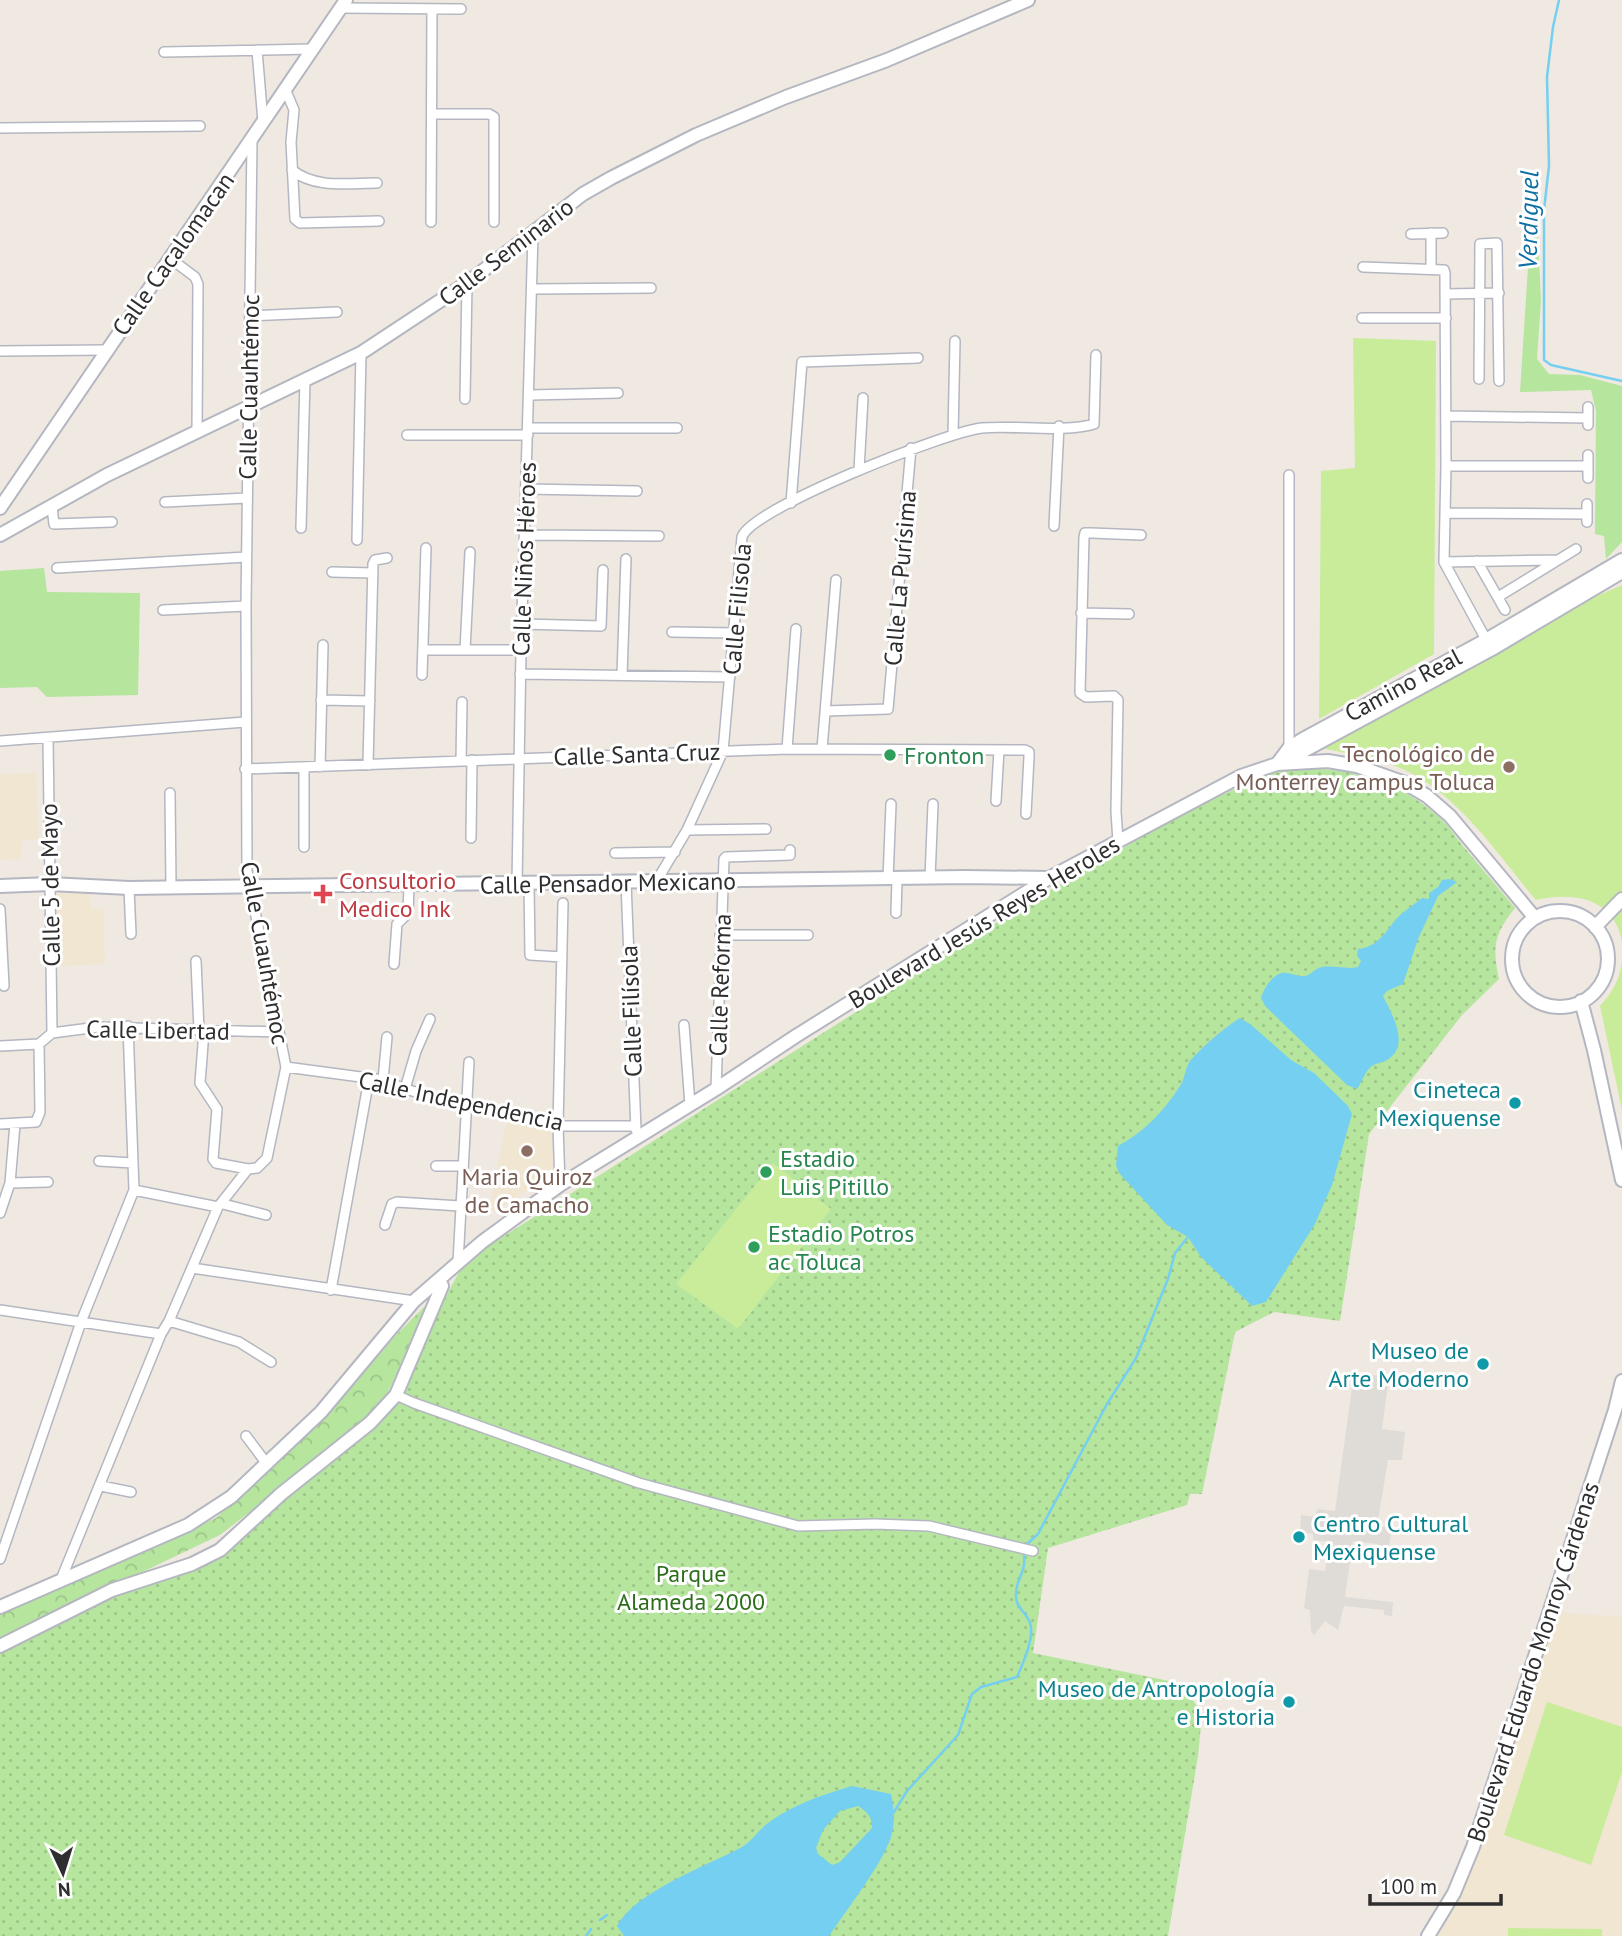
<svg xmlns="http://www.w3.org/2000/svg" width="1622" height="1936" viewBox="0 0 1622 1936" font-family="'PT Sans',sans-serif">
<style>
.education{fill:#f0e6d1}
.grass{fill:#b6e59e}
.forest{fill:url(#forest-crowns)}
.park{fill:url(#park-dots)}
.pitch{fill:#c9ec9a}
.plaza{fill:#dfdcd8}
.water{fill:#75cff0;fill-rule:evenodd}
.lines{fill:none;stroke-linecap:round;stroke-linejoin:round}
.stream{stroke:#75cff0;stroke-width:2.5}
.street-casing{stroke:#b4b7c1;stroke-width:12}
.secondary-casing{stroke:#b4b7c1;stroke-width:16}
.street{stroke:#fff;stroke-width:9}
.secondary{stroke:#fff;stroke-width:12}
.leisure-dot{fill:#2e9e5b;stroke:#fff;stroke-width:2.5}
.education-dot{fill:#8d6e63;stroke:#fff;stroke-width:2.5}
.health-dot{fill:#e0444e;stroke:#fff;stroke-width:2.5}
.culture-dot{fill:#0f9aa8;stroke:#fff;stroke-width:2.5}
.labels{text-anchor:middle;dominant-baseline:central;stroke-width:6;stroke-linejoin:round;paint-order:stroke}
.street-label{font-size:24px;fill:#2e2e2e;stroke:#fff}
.education-label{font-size:24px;fill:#785e54;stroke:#fff;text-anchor:end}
.leisure-label{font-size:24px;fill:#27864d;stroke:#fff;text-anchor:start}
.health-label{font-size:24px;fill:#be3a42;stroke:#fff;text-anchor:start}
.culture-label{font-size:24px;fill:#0d838f;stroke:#fff;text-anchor:end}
.park-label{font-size:24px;fill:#2c6e1b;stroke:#fff}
.water-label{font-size:26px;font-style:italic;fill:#0d6fa3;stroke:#fff}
</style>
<defs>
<pattern id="forest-crowns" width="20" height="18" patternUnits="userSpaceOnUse" patternTransform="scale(1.75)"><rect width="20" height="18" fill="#b6e59e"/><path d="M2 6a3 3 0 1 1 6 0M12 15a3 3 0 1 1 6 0" fill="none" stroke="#9dc588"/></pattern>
<pattern id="park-dots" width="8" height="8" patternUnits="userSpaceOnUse" patternTransform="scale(1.75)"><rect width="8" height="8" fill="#b6e59e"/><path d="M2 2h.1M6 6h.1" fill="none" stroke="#9dc588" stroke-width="1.8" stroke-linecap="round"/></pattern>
</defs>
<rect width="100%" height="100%" fill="#efe9e1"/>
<path class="education" d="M36 773 39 840H22L21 859 0 860V774Z
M56 892H90L91 909H103L105 964 56 966 53 897Z
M507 1119 552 1129 553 1173 496 1211 489 1209Z
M1556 1612 1622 1617V1936H1435L1457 1901Z"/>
<path class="grass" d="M1531 220 1537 221 1541 300 1537 359 1549 374 1580 375 1622 386V542L1606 559 1604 536 1595 534 1596 411 1591 390 1520 392Z
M44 568 47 592 140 593 138 695 47 697 37 687 0 688V571Z"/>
<path class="forest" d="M431 1300 409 1353 384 1399 349 1433 305 1469 220 1535 0 1640V1615L216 1518 355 1383 398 1333Z"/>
<path class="park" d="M1300 768C1352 768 1400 782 1439 817 1448 825 1455 836 1463 846 1480 867 1498 887 1515 908 1494 934 1492 947 1499 979L1462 1015 1369 1134 1340 1321 1274 1312 1235 1332 1202 1494H1190L1187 1505 1048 1548 1033 1653 1169 1681 1185 1690 1197 1706 1201 1725 1198 1756 1168 1936H0V1654L105 1599 215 1559 298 1482 369 1432 406 1387 447 1294 458 1274 471 1257 1013 912 1173 819 1249 782 1274 773Z"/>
<path class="pitch" d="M1353 338 1436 341 1434 654 1319 719 1321 471 1355 468Z
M1622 585V941C1613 897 1573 892 1536 900 1499 856 1463 801 1411 773 1382 758 1348 754 1316 747L1597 596Z
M1622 960V1110L1600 1006C1613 992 1620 979 1622 960Z
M773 1163 831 1209 738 1329 676 1284Z
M1547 1702 1622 1727V1772L1591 1865 1504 1835Z
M1508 1928 1602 1929V1936H1508Z"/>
<path class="plaza" d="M1354 1373 1389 1377 1382 1429 1405 1432 1402 1460H1388L1377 1526 1392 1528 1388 1553 1377 1544 1353 1541 1345 1597 1393 1602 1392 1616 1384 1615V1610L1344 1606 1338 1630 1325 1621 1314 1635 1311 1631 1310 1610 1304 1608 1309 1569 1325 1571 1329 1542 1313 1540V1534L1300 1532 1301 1515 1316 1517 1317 1509 1335 1511Z"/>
<path class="water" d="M1450 879 1457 882 1438 896 1418 939 1403 984 1387 991 1383 996C1392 1014 1411 1046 1387 1060 1381 1064 1373 1062 1368 1070 1364 1075 1361 1083 1357 1089L1347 1085 1265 1006 1261 998C1264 988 1271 976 1282 973 1289 972 1297 977 1305 976 1311 975 1313 970 1319 968 1331 964 1345 970 1358 967L1361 961 1357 956 1358 949C1380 947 1386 929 1400 915 1407 909 1415 904 1422 898L1429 899V893L1438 887 1442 880Z
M1240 1018 1250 1024 1291 1060 1314 1073 1348 1106 1352 1114 1332 1185 1315 1224 1266 1302 1252 1306 1201 1257 1188 1237 1167 1225 1119 1173 1116 1165 1118 1146C1144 1132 1164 1111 1180 1086 1185 1079 1185 1068 1190 1061 1201 1048 1225 1027 1240 1018Z
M852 1786 891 1794C894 1808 895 1820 892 1833 887 1858 845 1912 829 1936H624L617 1926C635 1892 706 1866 740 1848 754 1840 757 1831 768 1823 792 1805 824 1794 852 1786ZM858 1806C867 1812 872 1816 872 1828L840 1862 832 1865 818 1854 816 1848 823 1830 840 1811Z"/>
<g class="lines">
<path class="stream" d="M1559 0 1553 27 1547 77 1549 166 1544 210V360L1551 365 1622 381
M1026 1545 1038 1534 1107 1404 1136 1358 1168 1279 1175 1253 1188 1237
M894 1812 907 1791 958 1735 972 1694 981 1687 1017 1677C1023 1663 1035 1637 1030 1623 1026 1611 1015 1608 1016 1594 1016 1579 1026 1573 1024 1556
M600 1920 607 1915
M586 1936 591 1929"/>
<g class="street-casing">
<path id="street" d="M341 8 461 9
M257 50 263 122
M164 52 313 49
M286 91 294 110 291 142 295 219 300 223 379 221
M433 114H489L494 117V222
M0 128 200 126
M292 170C315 189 349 183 377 183
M431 222 432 9
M1431 233V268
M1411 234 1443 233
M171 259 195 277 198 284 197 431
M1363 267 1444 270 1445 273 1446 466 1444 562 1489 645
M533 289 651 288
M1446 294 1499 293
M250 316 337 312
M1362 318H1446
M0 351 106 350
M1479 379 1480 244 1497 243 1499 381
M530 395 618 393
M465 399 467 283
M1588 407V425
M1446 416 1588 418
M529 428H677
M407 435H528
M953 435 955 341
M1588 455V478
M1446 466H1588
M859 470 863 398
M1289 475V748L1291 752
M526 489 637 491
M165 502 247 498
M791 503 802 362 918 358
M52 507 54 524 112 522
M1446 513 1587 514
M1587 522V504
M1054 526 1059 426
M301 528 305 380
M525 535 659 536
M357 540 361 353
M1477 561 1505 610
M1444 562 1558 560
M57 568 246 557
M332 572 373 573
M1498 597 1576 549
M163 610 246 606
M1081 613 1129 614
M521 624 601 626 603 570
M672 632 734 633
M423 650H521
M465 650 470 552
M520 674 730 677
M422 675 426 548
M622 675 626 559
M321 700 370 701
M825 711 888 709 911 448
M48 738 52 1033
M0 741 245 722
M787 749 796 629
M822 749 836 580
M461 761 462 702
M368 765 373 564 375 560 387 558
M320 767 323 645
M245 769 787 749 1025 750 1029 752V757L1026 814
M170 793 171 887
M996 801 999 750
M687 830 766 829
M471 838 472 760
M1118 841 1116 812 1118 700 1114 696 1086 697 1080 693 1084 537 1085 533H1091L1141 535
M304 847V768
M615 853 675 852
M930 878 933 804
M888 879 891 804
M656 882 687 830 723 751 742 537C752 508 946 432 982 428 1014 425 1065 433 1094 424L1096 355
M529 883 530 955 562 957
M626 883 636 1130
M517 884 521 650 533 234
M129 888 131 934
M0 909 4 986
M896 913 897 879
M720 935H808
M196 961 199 1030
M394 964 397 924 408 913 409 886
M684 1025 690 1105
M204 1031 200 1083 217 1109 213 1159 216 1163 248 1169
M0 1046 39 1044 52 1033 98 1027 278 1032
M286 1067 383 1080 405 1089 466 1106 558 1126H636
M383 1080 387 1037
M405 1089 416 1051 430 1019
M716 1089 724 859 726 857 790 855V850
M0 1124 36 1122 40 1112 39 1044
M99 1161 133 1163
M436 1166H463
M10 1183 48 1182
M560 1185 558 1126 563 903
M134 1190 218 1207
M223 1204 266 1215
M0 1213 10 1183 15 1124
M385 1225 392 1204 397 1202 460 1206
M458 1262 469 1062
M192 1268 414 1301
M331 1290 369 1079
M0 1310 161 1334
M169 1321 239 1342 271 1362
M396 1395 414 1403 639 1483 798 1526 875 1524 929 1526 1033 1551
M246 1436 267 1464
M101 1486 131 1492
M0 1559 81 1322 134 1190 128 1026
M60 1582 161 1334 169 1321 218 1207 248 1169 257 1168 267 1158 286 1067 247 871 246 606 252 140"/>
</g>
<g class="secondary-casing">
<path id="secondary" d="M0 508 346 0
M0 535 107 475 361 353 467 283 583 194 611 178 696 135 786 97 887 60 1028 0
M1287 760 1492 649 1622 572
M1277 764 1289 748 1303 739 1486 640 1622 560
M0 886 50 884 129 888 965 877 1049 878
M1512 959a48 48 0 1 1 96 0a48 48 0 1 1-96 0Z
M1595 927 1622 899
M1581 1001 1594 1050 1622 1180
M0 1607 188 1525 231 1497 321 1412 414 1301 482 1242 560 1185 716 1089 796 1036 1049 878 1241 776 1277 764 1328 761 1357 766 1405 783 1427 796 1450 816 1535 918
M0 1646 112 1590 192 1564 220 1550 281 1494 370 1423 396 1395 442 1286 439 1280
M1428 1936 1454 1893 1473 1847 1615 1410 1622 1381"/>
</g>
<use href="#street" class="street"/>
<use href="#secondary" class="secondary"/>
</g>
<g class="leisure-dot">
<circle cx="890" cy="755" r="7"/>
<circle cx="766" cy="1172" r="7"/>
<circle cx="754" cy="1247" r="7"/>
</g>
<g class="education-dot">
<circle cx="1509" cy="767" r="7"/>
<circle cx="527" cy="1151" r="7"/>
</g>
<path class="health-dot" d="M319.5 883.5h7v7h7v7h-7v7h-7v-7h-7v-7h7z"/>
<g class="culture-dot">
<circle cx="1515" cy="1103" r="7"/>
<circle cx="1483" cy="1364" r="7"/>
<circle cx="1299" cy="1537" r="7"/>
<circle cx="1289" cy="1702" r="7"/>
</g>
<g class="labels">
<g class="street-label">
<text transform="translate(506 252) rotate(-37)">Calle Seminario</text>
<text transform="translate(173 254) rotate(-55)">Calle Cacalomacan</text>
<text transform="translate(249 387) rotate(-89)">Calle Cuauhtémoc</text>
<text transform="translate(524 559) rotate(-88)">Calle Niños Héroes</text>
<text transform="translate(900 578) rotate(-85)">Calle La Purísima</text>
<text transform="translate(737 609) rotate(-85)">Calle Filisola</text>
<text transform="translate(1403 685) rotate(-28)">Camino Real</text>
<text transform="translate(637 754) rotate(-2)">Calle Santa Cruz</text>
<text transform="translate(608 883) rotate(-1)">Calle Pensador Mexicano</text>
<text transform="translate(50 885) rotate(-91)">Calle 5 de Mayo</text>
<text transform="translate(984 922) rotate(-31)">Boulevard Jesús Reyes Heroles</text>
<text transform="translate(265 953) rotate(80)">Calle Cuauhtémoc</text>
<text transform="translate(720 985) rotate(-88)">Calle Reforma</text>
<text transform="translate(631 1011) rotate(-92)">Calle Filísola</text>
<text transform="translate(158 1030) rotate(1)">Calle Libertad</text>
<text transform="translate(461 1101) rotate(12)">Calle Independencia</text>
<text transform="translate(1533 1662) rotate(-72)">Boulevard Eduardo Monroy Cárdenas</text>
</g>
<g class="education-label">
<text x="1495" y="753">Tecnológico de<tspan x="1495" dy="28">Monterrey campus Toluca</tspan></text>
<text x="527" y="1176" text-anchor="middle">Maria Quiroz<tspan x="527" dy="28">de Camacho</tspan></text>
</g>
<g class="leisure-label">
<text x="904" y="755">Fronton</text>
<text x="780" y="1158">Estadio<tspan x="780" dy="28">Luis Pitillo</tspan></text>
<text x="768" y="1233">Estadio Potros<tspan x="768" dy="28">ac Toluca</tspan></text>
</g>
<g class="health-label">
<text x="339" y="880">Consultorio<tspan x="339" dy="28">Medico Ink</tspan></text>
</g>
<g class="culture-label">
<text x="1501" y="1089">Cineteca<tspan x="1501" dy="28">Mexiquense</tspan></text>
<text x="1469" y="1350">Museo de<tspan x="1469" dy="28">Arte Moderno</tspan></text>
<text x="1313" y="1523" text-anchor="start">Centro Cultural<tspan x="1313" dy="28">Mexiquense</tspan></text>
<text x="1275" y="1688">Museo de Antropología<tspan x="1275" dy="28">e Historia</tspan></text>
</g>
<g class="park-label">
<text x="691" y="1573">Parque<tspan x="691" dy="28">Alameda 2000</tspan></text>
</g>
<g class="water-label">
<text transform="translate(1528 220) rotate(-89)">Verdiguel</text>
</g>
</g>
<g transform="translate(63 1873) rotate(176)" stroke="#ffffff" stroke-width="5" paint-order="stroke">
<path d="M0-5L12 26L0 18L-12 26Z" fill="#2e2e2e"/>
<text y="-10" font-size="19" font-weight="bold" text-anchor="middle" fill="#2e2e2e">N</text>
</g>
<path d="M1370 1894v10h131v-10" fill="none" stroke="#2e2e2e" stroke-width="3.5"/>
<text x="1380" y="1894" font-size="21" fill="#2e2e2e" stroke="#ffffff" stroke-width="5" paint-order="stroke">100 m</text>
</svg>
